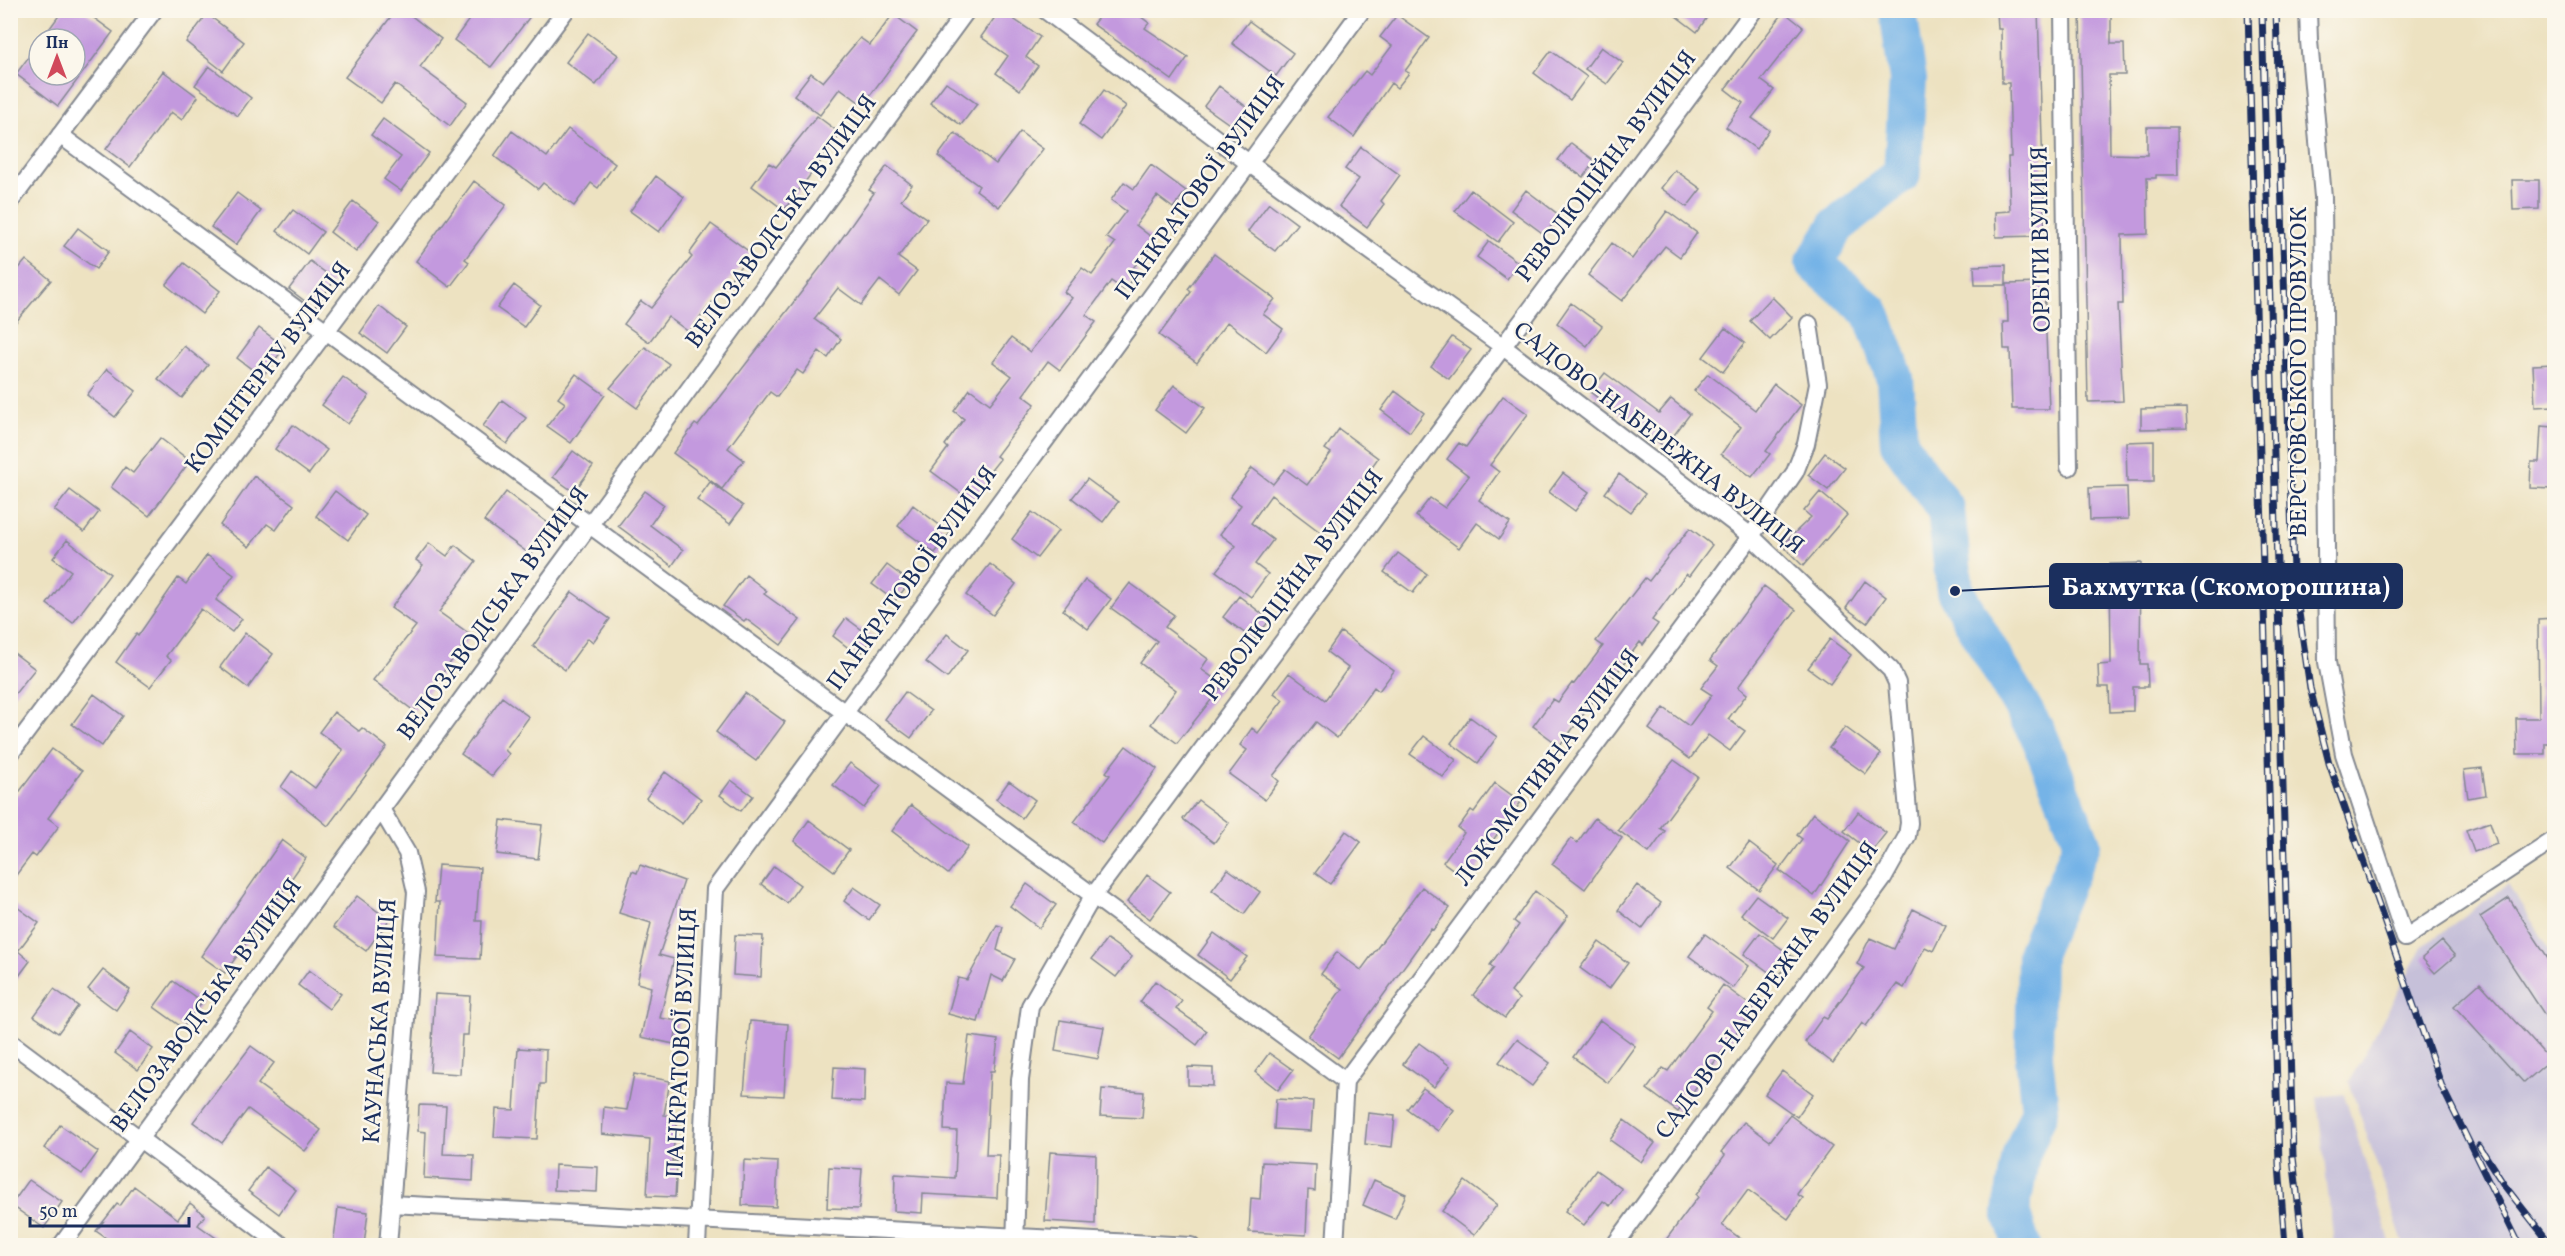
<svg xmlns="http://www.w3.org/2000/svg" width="2565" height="1256" viewBox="0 0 2565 1256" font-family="Vollkorn,serif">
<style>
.industrial{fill:#c6c0d9}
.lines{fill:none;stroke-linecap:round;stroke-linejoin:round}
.river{stroke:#74b3e7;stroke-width:38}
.building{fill:#c399de}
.minor-casing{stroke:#848890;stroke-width:20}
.minor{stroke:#fff;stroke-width:16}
.rail-casing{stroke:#1b2f5e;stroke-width:7}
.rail{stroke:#fbf7ec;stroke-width:4.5;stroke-dasharray:14;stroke-linecap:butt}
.labels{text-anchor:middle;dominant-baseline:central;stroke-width:5;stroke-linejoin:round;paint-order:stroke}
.street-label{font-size:24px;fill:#1b2f5e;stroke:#fbf7ec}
.leader{fill:none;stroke:#1b2f5e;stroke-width:2}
.callout-dot{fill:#1b2f5e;stroke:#fbf7ec;stroke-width:2}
.callout{fill:#1b2f5e;stroke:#1b2f5e;stroke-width:2}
.callout-label{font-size:26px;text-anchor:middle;font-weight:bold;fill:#fff}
</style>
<rect width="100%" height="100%" fill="#fbf7ec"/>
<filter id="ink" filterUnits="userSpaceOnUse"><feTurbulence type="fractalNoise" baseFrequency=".0167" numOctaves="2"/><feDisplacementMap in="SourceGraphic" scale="12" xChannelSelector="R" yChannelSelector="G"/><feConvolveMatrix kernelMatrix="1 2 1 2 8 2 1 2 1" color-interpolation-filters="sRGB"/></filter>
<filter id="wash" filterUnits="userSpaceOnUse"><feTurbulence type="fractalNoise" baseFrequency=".008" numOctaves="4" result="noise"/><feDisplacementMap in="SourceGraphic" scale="24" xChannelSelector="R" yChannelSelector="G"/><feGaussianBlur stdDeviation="1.35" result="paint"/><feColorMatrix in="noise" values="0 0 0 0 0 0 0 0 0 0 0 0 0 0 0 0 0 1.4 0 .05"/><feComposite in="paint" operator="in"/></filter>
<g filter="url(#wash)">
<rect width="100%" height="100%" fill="#ede2c1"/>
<path class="industrial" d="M2508 884 2554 956V1245H2404L2349 1082 2422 947Z
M2344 1094 2391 1245H2334L2317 1097Z"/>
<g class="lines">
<path class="river" d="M1898 10 1908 80 1902 174 1837 226 1814 263 1871 312 1895 378 1899 443 1946 510 1955 591 2040 738 2082 843 2036 954 2034 1057 2040 1110 2021 1155 2011 1212 2022 1246"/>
</g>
<g id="blocks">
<path class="building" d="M63 10H83L113 32 58 106 16 74 39 43V75H75V39H42Z
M396 10H404L441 39 420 67 467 102 450 126 395 84 381 103 345 77Z
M476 10H535L491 67 454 40Z
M1000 10 1040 37 1026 57 1038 66 1020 90 996 73 1008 56 981 37Z
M1104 10H1132L1149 23 1145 28 1188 57 1172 80 1093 24Z
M1668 10H1712L1697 32Z
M1997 10H2038L2045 236 1996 237 1995 212 2010 211 2008 157H2011L2009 83H2002L2001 29H1998Z
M2080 10H2111V44H2124L2125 75H2109L2110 154 2147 155V127H2177L2178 175H2156V178H2147L2148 234 2122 235 2123 304H2118L2123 401 2088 402Z
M1784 12 1803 27 1761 80 1774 90 1752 118 1769 130 1756 149 1726 127 1743 103 1725 89Z
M207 14 244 42 223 71 186 42Z
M893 14 917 32 863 105 840 88 820 115 794 95 811 73 823 82 860 38 870 45Z
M1397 15 1429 38 1405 71 1409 73 1397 88 1391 83 1354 137 1328 117 1365 71 1370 75 1392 46 1380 37Z
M1249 21 1293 53 1276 76 1232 43Z
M588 33 618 55 596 85 566 62Z
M1601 47 1623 63 1607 84 1585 69Z
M1551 51 1587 77 1570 100 1534 73Z
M209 66 251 98 238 116 195 85Z
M163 71 198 97 182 120 171 112 130 167 106 149Z
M946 82 977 104 961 125 930 103Z
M1219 86 1249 109 1235 128 1204 106Z
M1104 90 1126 106 1101 140 1079 124Z
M817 116 841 134 784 210 752 186 769 163 776 167Z
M383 119 429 153 401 191 384 179 401 157 371 135Z
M568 129 615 164 598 188 591 183 574 206 543 183 538 189 494 156 512 131 547 157Z
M1020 132 1043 149 999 207 976 190 979 186 938 156 955 133 996 164Z
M1571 143 1595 161 1583 177 1558 160Z
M1361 147 1400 175 1381 201 1384 204 1367 227 1339 206 1359 179 1345 169Z
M1151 165 1186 191 1173 208 1157 196 1136 225 1155 240 1133 268 1138 271 1124 290 1111 281 1086 315 1096 322 1079 345 1060 370 1048 361 1023 395 1035 404 996 456 1000 459 984 479 988 482 973 502 931 471 948 448 945 445 964 419 954 411 970 389 990 404 1012 376 993 362 1011 338 1030 352 1047 331 1072 298 1064 292 1082 268 1092 275 1115 243 1106 237 1126 211 1111 200 1124 182 1134 189Z
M887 166 912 185 901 200 927 219 898 257 917 271 899 295 880 280 861 305 838 288 814 319 841 339 828 358 819 351 803 374 797 370 777 397 770 392 728 448 744 460 722 489 673 453 695 424 698 426 830 255 874 193 869 190Z
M1675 170 1701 189 1687 207 1661 188Z
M656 176 684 197 659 232 630 211Z
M2512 180H2539V209L2513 210Z
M474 181 506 205 465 259 469 262 450 287 416 261Z
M1471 190 1513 222 1498 242 1455 211Z
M1526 190 1559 215 1545 235 1511 210Z
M237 193 261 211 236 245 211 227Z
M353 201 379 221 356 252 330 232Z
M1269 203 1297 224 1275 251 1248 231Z
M293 210 323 232 307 254 277 231Z
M1667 211 1697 233 1680 257 1665 246 1622 301 1588 275 1612 243 1632 259Z
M711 224 751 253 689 332 668 317 649 342 624 324 641 301 651 308 692 257 689 254Z
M78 228 109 251 96 269 64 246Z
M1489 241 1519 263 1507 279 1477 257Z
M1214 254 1275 299 1263 314 1283 329 1266 352 1227 322 1197 363 1159 335 1191 292 1188 289Z
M26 260 51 280 10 329V279Z
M310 261 335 280 314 308 289 289Z
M184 263 220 291 202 314 166 285Z
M2006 265V285H1975L1974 266Z
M2044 283 2049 409H2012L2010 349H2004L2003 322H2008L2007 284Z
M514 285 540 305 524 327 497 308Z
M1772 297 1792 317 1770 340 1750 321Z
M1571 303 1602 326 1587 346 1557 323Z
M379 306 406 327 387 353 360 333Z
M259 328 285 347 262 377 237 358Z
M1725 328 1745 343 1723 372 1703 357Z
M1452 337 1471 350 1449 379 1431 366Z
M184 346 208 365 182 398 158 379Z
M645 347 669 364 637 408 610 388Z
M2554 364V406L2535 407 2533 365Z
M107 369 136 391 115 417 87 395Z
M1605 373 1659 413 1671 399 1690 414 1665 447 1590 392Z
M576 374 605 395 571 443 547 426 565 403 558 398Z
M1708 374 1755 410 1774 384 1801 405 1766 451 1770 454 1752 477 1721 454 1741 427 1694 391Z
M343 377 369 396 348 424 322 405Z
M1174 385 1205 408 1186 433 1155 410Z
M1395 391 1424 413 1410 432 1381 410Z
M1503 396 1528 414 1490 465 1499 472 1479 500 1510 523 1499 539 1477 523 1459 548 1416 516 1430 498 1445 508 1469 476 1447 459 1459 443 1466 447Z
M502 400 526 418 507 444 483 426Z
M2186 408 2187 428 2141 429V409Z
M293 425 327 450 309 474 275 449Z
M2541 426 2554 427V489L2530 488 2531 462H2539Z
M1339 429 1378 458 1324 535 1271 495 1251 523 1273 540 1255 564 1268 574 1251 597 1216 571 1236 546 1220 534 1241 505 1230 497 1252 468 1273 484 1285 469 1307 485 1331 453 1325 449Z
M160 438 190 461 149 516 111 487 125 467 133 473Z
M2154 441V482H2127L2126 442Z
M573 451 593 466 574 492 553 477Z
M1825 453 1845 468 1828 490 1808 475Z
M1563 473 1589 492 1575 511 1549 492Z
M1619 474 1645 494 1631 512 1605 493Z
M254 476 294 505 276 530 267 524 249 547 220 525Z
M1087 479 1118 502 1103 522 1072 498Z
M710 482 743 506 730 524 697 500Z
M2127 487 2128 519 2090 520 2089 488Z
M70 490 99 512 84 532 54 510Z
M335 491 366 515 348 540 316 516Z
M645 491 664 505 650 525 683 550 672 566 618 526Z
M506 492 552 526 531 555 484 521Z
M1820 492 1847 515 1803 566 1782 545 1811 517 1804 511Z
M913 505 950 533 935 553 898 526Z
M1032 512 1058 531 1037 558 1012 539Z
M1690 528 1712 545 1689 576 1686 574 1652 620 1658 624 1643 645 1640 642 1613 678 1611 677 1560 746 1533 726 1553 699 1558 702 1572 683 1574 684 1603 646 1596 641 1645 578 1649 581Z
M67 540 110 574 73 623 47 604 71 571 53 558Z
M429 543 447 556 455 545 476 561 439 612 471 635 414 711 373 680 416 626 391 608 423 565 416 560Z
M1398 553 1427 574 1413 593 1384 572Z
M207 555 234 575 216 600 242 619 232 632 201 609 166 656 171 660 150 687 116 662 136 634 138 636 178 578 186 584Z
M2141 563 2140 664H2147L2148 687H2133V711L2110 712 2109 687H2099L2098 665 2111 664 2110 564Z
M990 564 1016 584 993 615 966 595Z
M887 565 910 582 895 601 872 584Z
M746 575 767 591 764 594 800 620 781 645 746 619 744 621 723 606Z
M1085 580 1111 599 1088 629 1063 610Z
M1865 581 1886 597 1867 623 1846 608Z
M1130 583 1174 615 1165 627 1208 659 1201 669 1223 685 1177 743 1151 724 1176 690 1140 663 1157 641 1111 608Z
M1764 586 1796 610 1738 687 1747 694 1728 719 1745 731 1730 751 1708 735 1690 759 1649 729 1664 708 1689 726 1712 695 1701 688 1718 666 1710 660Z
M572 592 610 619 593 642 588 638 565 670 533 646Z
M1239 596 1270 620 1254 640 1223 617Z
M846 618 873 638 859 656 833 636Z
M2554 618V743H2545V754H2517L2516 718H2539L2538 619Z
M1341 632 1394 671 1379 691 1374 687 1337 738 1316 722 1273 776 1279 781 1265 800 1229 774 1247 750 1240 745 1252 728 1258 733 1283 700 1274 693 1289 673 1325 700 1348 668 1327 652Z
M245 633 273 654 248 688 220 667Z
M947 634 968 650 947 678 926 662Z
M1830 639 1851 655 1830 684 1808 668Z
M10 650 35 669 10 700Z
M905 692 931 711 911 738 885 719Z
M745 693 785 722 756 761 716 732Z
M94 694 123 716 102 746 72 724Z
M502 697 529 717 505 750 509 754 492 776 461 754Z
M334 712 359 731 362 728 387 747 328 826 281 787 292 771 315 788 343 750 319 732Z
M1470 717 1497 737 1478 763 1451 743Z
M1845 727 1881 754 1866 774 1829 748Z
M1424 736 1456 760 1443 777 1410 754Z
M1126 746 1157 769 1102 843 1074 822 1110 775 1106 772Z
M52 749 82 771 48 818 59 826 36 857 32 854 10 883V790L17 795Z
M1674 760 1698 777 1660 828 1665 831 1649 853 1618 830Z
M850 763 881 786 864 808 833 785Z
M2482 768 2486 795 2468 798 2464 770Z
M665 772 701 799 682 824 646 798Z
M731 780 753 796 741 811 720 795Z
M1009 781 1035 800 1022 818 996 799Z
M1495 783 1521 802 1482 855 1486 858 1469 881 1443 862 1464 833 1458 828 1471 810 1474 812Z
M1198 800 1229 823 1214 843 1183 819Z
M911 805 968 847 948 874 892 831Z
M1858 812 1886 833 1871 852 1844 831Z
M1813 813 1850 841 1814 896 1779 870 1802 839 1797 835Z
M1595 818 1622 838 1585 889 1552 864 1571 838 1577 843Z
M501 820 542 825 538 859 497 854Z
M809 820 849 850 834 871 794 841Z
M2490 822 2497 844 2474 852 2466 830Z
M1346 831 1361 842 1330 884 1315 873Z
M282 840 306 858 225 973 201 956Z
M1749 843 1778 865 1759 890 1730 868Z
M438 865 480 868 476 921H482L480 959 437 957 440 902H435Z
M640 865 684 881 659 955 674 959 660 1018 678 1021 674 1044 641 1037 651 987 637 983 651 923 619 913 632 871 637 873Z
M774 866 800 885 787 903 761 884Z
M1228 869 1260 892 1244 914 1212 890Z
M1147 875 1170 892 1150 919 1127 902Z
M1027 884 1056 905 1039 928 1010 906Z
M1637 885 1661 903 1642 929 1618 910Z
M854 887 880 905 869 920 844 901Z
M1422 887 1450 908 1433 930 1431 929 1338 1058 1308 1036 1342 989 1321 974 1337 952 1361 970Z
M1535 891 1568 916 1511 992 1519 999 1505 1018 1473 995 1494 968 1490 965 1519 925 1514 921Z
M1756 895 1788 918 1773 938 1741 914Z
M357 896 389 920 366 951 333 927Z
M2509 898 2554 967V1029L2480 917Z
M10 902 39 923 18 951 30 961 10 988Z
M1913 909 1946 925 1933 951 1925 947 1904 988 1897 984 1866 1026 1862 1023 1833 1063 1805 1042 1823 1017 1827 1019 1864 968 1857 964 1870 938 1894 949Z
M997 925 1003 927 997 950 1015 959 1003 981 991 975 978 1022 948 1014 958 978 967 980Z
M1214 933 1247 957 1230 979 1198 955Z
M1760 933 1793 957 1777 978 1744 954Z
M1705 934 1749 966 1733 988 1689 956Z
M735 935 763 936 761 977 733 975Z
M1107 939 1132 957 1116 977 1092 959Z
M2442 941 2455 956 2435 973 2422 958Z
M1599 942 1628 963 1609 989 1580 968Z
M103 970 130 990 116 1010 88 989Z
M309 970 341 994 329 1009 298 985Z
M173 981 202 1002 183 1028 154 1007Z
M1155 981 1182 1001 1176 1009 1207 1031 1197 1045 1140 1002Z
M2480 983 2550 1060 2524 1083 2454 1006Z
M1723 985 1754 1008 1678 1112 1647 1089 1663 1068 1668 1071 1712 1011 1707 1007Z
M54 989 78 1006 58 1033 34 1016Z
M435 994 470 996 468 1035H462L460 1074 430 1072Z
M1060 1020 1104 1027 1098 1059 1055 1051Z
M1600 1020 1635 1046 1608 1083 1573 1057Z
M750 1021 788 1024 784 1096 744 1094Z
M130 1032 153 1049 138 1070 115 1053Z
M969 1036 998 1040 994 1071H990L986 1155H999L997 1198 923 1194 922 1213 894 1211 895 1174 955 1178 957 1131 944 1130 946 1083 963 1084Z
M1517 1039 1550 1063 1532 1086 1499 1062Z
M1419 1043 1450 1066 1434 1087 1403 1064Z
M251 1046 274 1063 258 1084 321 1130 305 1151 248 1109 222 1143 193 1122Z
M518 1048 546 1050 545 1084H540L537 1139 494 1137 496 1109 514 1110Z
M1269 1053 1293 1070 1278 1090 1255 1072Z
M834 1067 865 1069 864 1102 832 1100Z
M1188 1067 1213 1068V1086L1188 1085Z
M1782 1071 1813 1094 1797 1117 1765 1094Z
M634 1074 670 1081 664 1115 677 1117 672 1161H677L675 1197 647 1196 650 1139 602 1134 604 1107 627 1110Z
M1423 1088 1454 1110 1438 1131 1407 1109Z
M1102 1089 1144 1092 1142 1118 1100 1116Z
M1276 1099 1313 1101 1311 1131 1274 1129Z
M419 1105 446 1106 443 1154 474 1155 473 1181 424 1178 426 1132 418 1131Z
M1368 1113 1395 1116 1392 1147 1365 1144Z
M1790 1115 1832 1147 1797 1194 1803 1198 1788 1219 1748 1190 1722 1225 1749 1245H1662L1698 1197 1696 1195 1725 1155 1721 1152 1744 1122 1770 1141Z
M1624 1120 1655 1143 1641 1162 1610 1140Z
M60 1125 98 1152 82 1174 44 1148Z
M1050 1152 1096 1155 1095 1224 1045 1221Z
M744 1160 778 1162 776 1207 742 1205Z
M1262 1162 1316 1165 1315 1191 1308 1190 1306 1235 1249 1232 1251 1198 1260 1199Z
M555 1165 598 1167 597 1192 554 1190Z
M266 1167 296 1190 279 1214 248 1191Z
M829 1167 862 1169 859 1209 827 1208Z
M1596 1170 1622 1189 1610 1206 1603 1201 1584 1225 1565 1211Z
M29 1180 62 1202 44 1228 11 1205Z
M1374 1180 1406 1194 1395 1219 1363 1205Z
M1465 1181 1497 1205 1474 1235 1442 1211Z
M134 1186 178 1219 190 1203 205 1215 198 1225 226 1245H116L96 1231 117 1204 120 1206Z
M338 1208 368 1212 364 1245H333Z"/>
</g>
</g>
<g filter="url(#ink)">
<use href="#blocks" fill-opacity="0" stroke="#848890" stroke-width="1.5"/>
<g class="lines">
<g class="minor-casing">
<path id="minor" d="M1045 10 1250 164 1502 346 1751 536 1891 670 1897 683 1909 823 1907 836 1883 879 1614 1246
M2063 10 2069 467
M2308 10 2309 41 2323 197 2327 662 2344 754 2405 938 2554 840
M60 135 1345 1081
M10 202 154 10
M10 754 566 10
M381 809 407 853 416 892 388 1246
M10 1042 283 1246
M391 1204 1191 1246
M61 1246 967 10
M697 1246 715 889 1362 10
M1015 1246 1020 1080 1030 1006 1093 896 1754 10
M1335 1246 1345 1081 1751 536 1795 472 1806 444 1818 384 1809 324"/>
</g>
<use href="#minor" class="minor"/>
<g class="rail-casing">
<path id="rail" d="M2248 10 2279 1164 2285 1246
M2262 10 2293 1157 2303 1246
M2276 10 2293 572 2310 688 2329 763 2442 1087 2520 1246
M2479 1146 2504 1185 2552 1246"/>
</g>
<use href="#rail" class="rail"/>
</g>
</g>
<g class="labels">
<g class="street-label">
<text transform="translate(1607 167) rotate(-53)">РЕВОЛЮЦІЙНА ВУЛИЦЯ</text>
<text transform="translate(1201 188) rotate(-54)">ПАНКРАТОВОЇ ВУЛИЦЯ</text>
<text transform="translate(782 222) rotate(-54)">ВЕЛОЗАВОДСЬКА ВУЛИЦЯ</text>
<text transform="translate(2042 239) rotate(-91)">ОРБІТИ ВУЛИЦЯ</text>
<text transform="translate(269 368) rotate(-53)">КОМІНТЕРНУ ВУЛИЦЯ</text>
<text transform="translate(2300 372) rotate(-90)">ВЕРСТОВСЬКОГО ПРОВУЛОК</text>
<text transform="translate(1658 439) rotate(38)">САДОВО-НАБЕРЕЖНА ВУЛИЦЯ</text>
<text transform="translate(913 579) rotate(-54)">ПАНКРАТОВОЇ ВУЛИЦЯ</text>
<text transform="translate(1294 586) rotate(-53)">РЕВОЛЮЦІЙНА ВУЛИЦЯ</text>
<text transform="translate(494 614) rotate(-54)">ВЕЛОЗАВОДСЬКА ВУЛИЦЯ</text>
<text transform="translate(1548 768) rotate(-53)">ЛОКОМОТИВНА ВУЛИЦЯ</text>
<text transform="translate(1768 991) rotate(-54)">САДОВО-НАБЕРЕЖНА ВУЛИЦЯ</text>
<text transform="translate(207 1006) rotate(-54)">ВЕЛОЗАВОДСЬКА ВУЛИЦЯ</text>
<text transform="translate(381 1021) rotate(-86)">КАУНАСЬКА ВУЛИЦЯ</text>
<text transform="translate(683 1043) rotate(-87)">ПАНКРАТОВОЇ ВУЛИЦЯ</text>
</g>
</g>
<path class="leader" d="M1955 591L2050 586"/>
<circle class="callout-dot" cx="1955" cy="591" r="6"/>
<rect class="callout" x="2050" y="564" width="352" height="44" rx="6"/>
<g class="callout-label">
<text x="2226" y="595">Бахмутка (Скоморошина)</text>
</g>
<rect width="2565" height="1256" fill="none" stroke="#fbf7ec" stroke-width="36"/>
<g transform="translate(57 57)"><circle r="28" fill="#fbf7ec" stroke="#a1a7b3" stroke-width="1.5"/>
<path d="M0-4.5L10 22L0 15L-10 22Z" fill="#d1495b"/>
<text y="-9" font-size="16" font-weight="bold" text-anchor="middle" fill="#1b2f5e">Пн</text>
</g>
<path d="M30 1217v9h159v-9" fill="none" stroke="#1b2f5e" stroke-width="3"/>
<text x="39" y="1217" font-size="18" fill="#1b2f5e" stroke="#fbf7ec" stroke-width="4.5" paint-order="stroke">50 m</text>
</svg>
